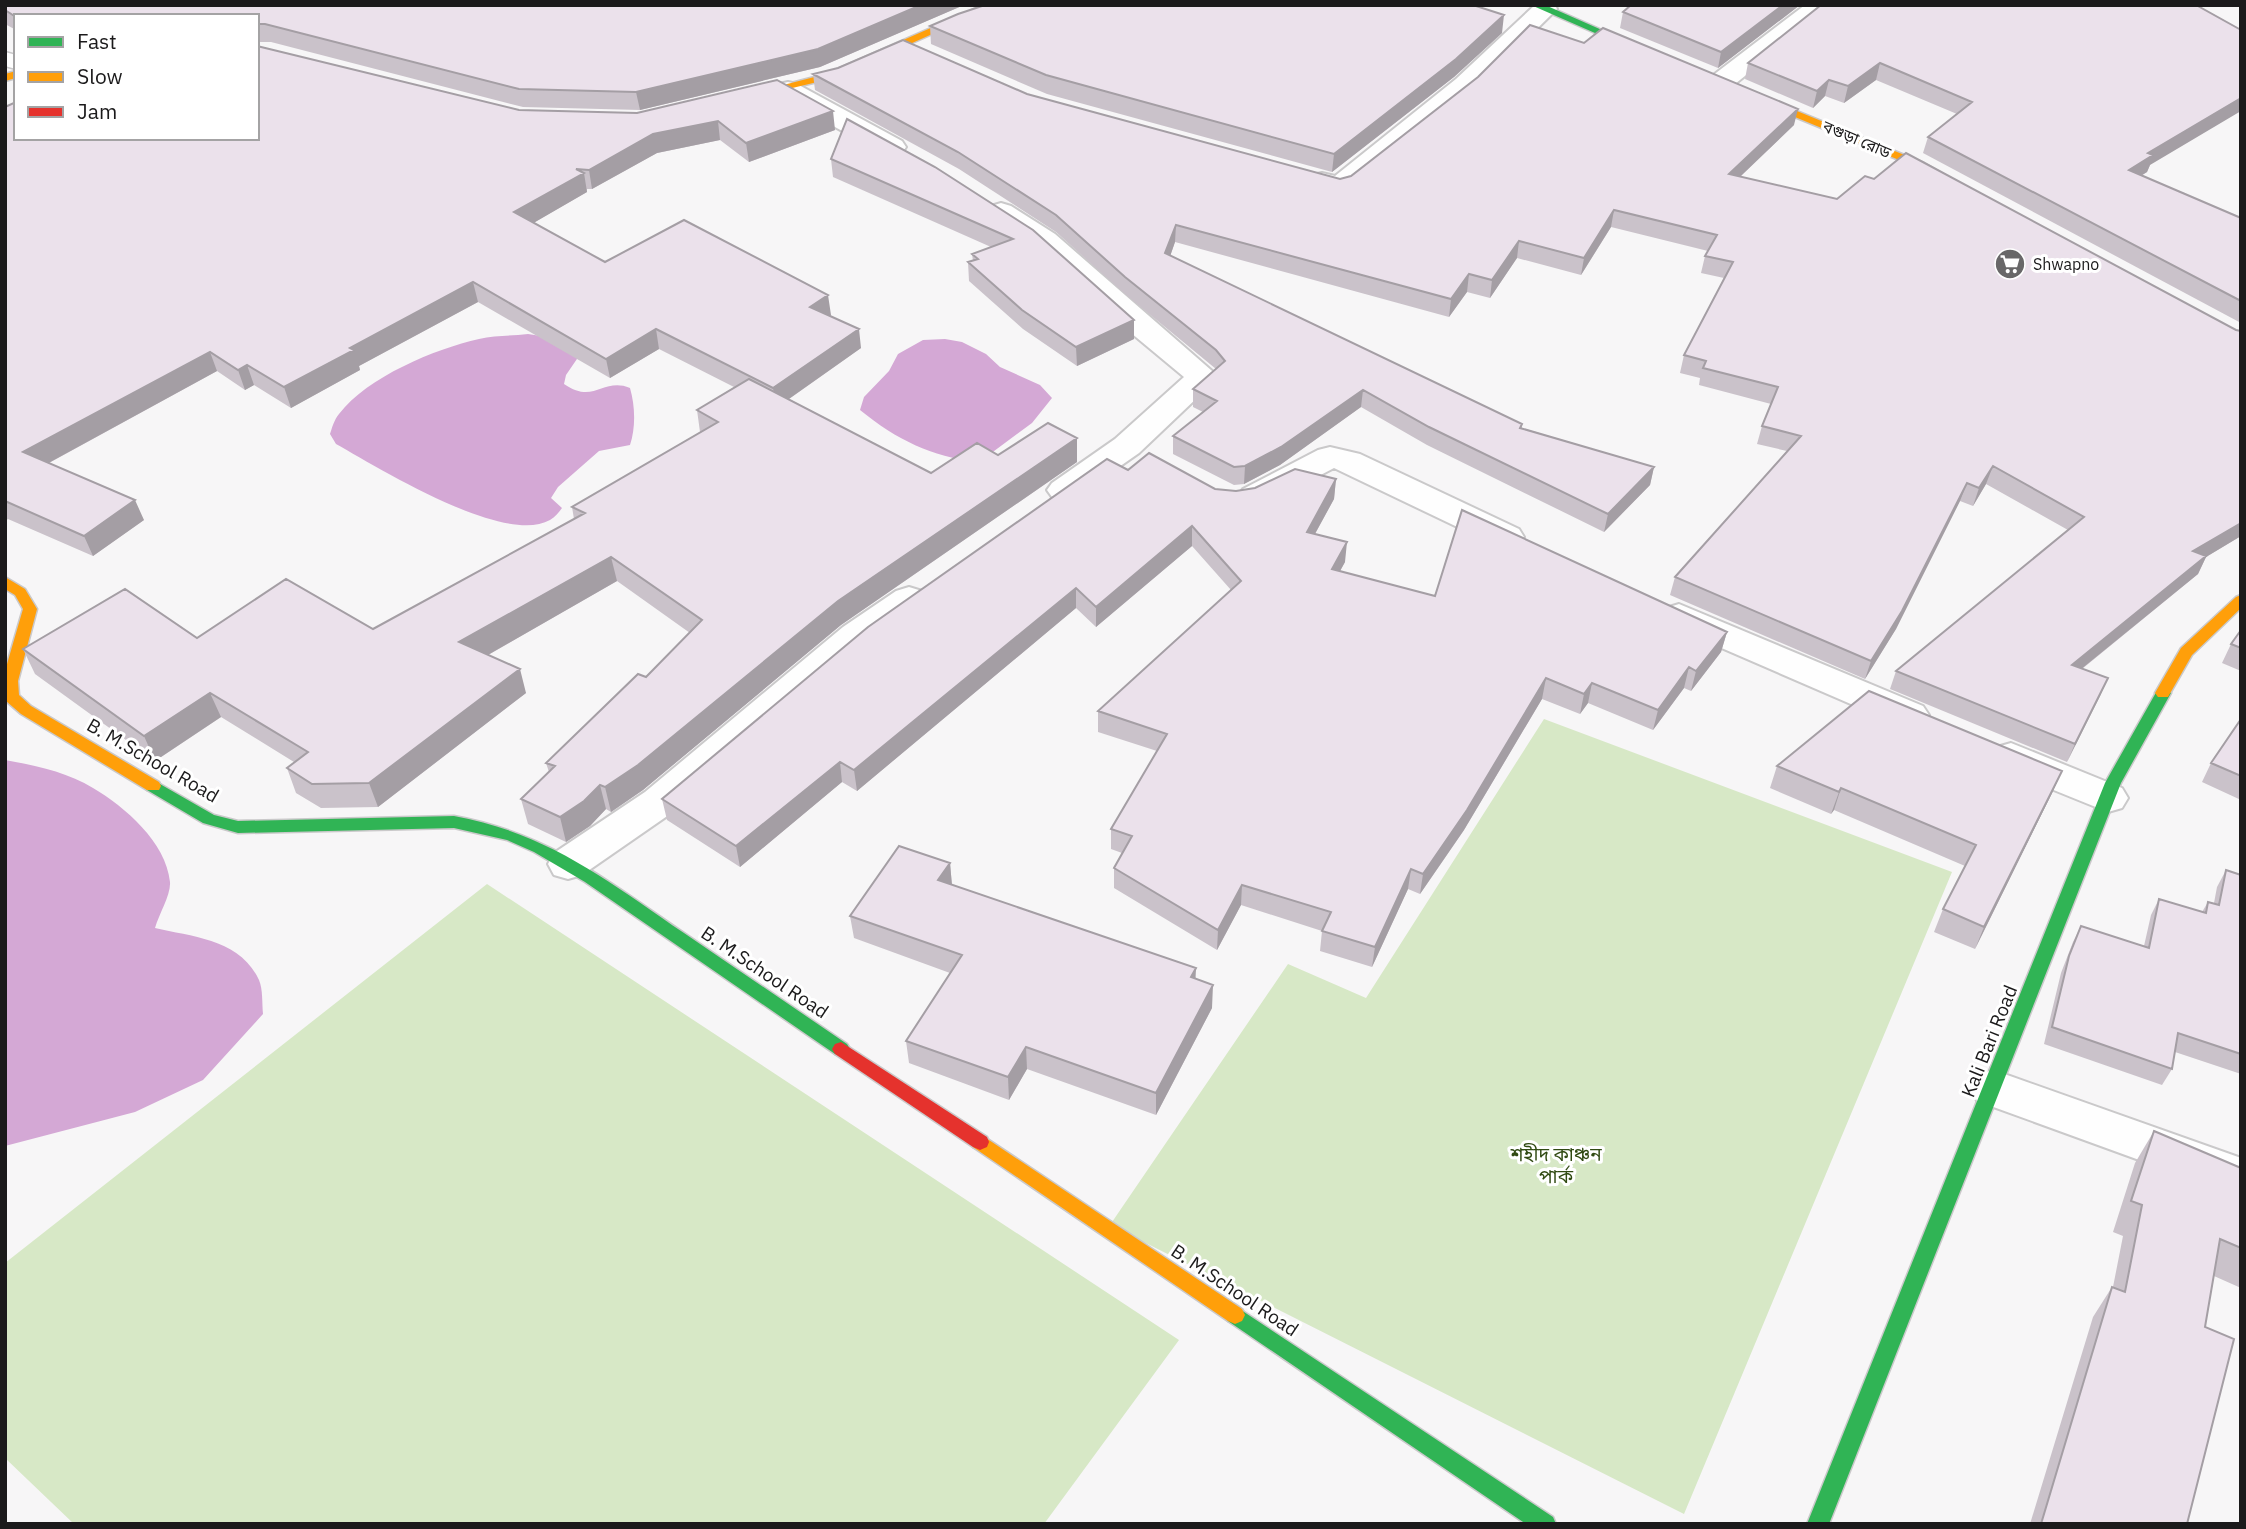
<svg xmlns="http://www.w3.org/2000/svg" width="2246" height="1529" viewBox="0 0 2246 1529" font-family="'IBM Plex Sans','Noto Sans Bengali',sans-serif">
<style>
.green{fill:#d7e8c6}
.water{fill:#d4a8d5}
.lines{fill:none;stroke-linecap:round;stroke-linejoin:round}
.lane-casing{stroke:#cac9ca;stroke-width:3}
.street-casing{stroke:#cac9ca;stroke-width:4}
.fast-casing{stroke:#cac9ca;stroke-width:3}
.slow-casing{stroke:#cac9ca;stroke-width:3}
.jam-casing{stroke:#cac9ca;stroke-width:3}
.lane{fill:#fefefe;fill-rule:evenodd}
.street{fill:#fefefe;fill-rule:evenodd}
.fast{fill:#30b455;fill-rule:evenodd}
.slow{fill:#ff9f0a;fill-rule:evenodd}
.jam{fill:#e5322d;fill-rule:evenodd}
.wall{fill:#cac2ca}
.shaded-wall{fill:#a49ea4}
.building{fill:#ebe1eb;stroke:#a49ea4;stroke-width:2}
.labels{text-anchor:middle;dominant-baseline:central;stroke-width:6;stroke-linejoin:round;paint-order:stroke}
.far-street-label{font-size:16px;fill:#1b1a1b;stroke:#fff}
.far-poi-label{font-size:16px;fill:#1b1a1b;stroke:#fff;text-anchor:start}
.street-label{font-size:19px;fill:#1b1a1b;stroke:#fff}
.park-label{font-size:19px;fill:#304a12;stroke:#fff}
</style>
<rect width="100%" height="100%" fill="#f7f6f7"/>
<path class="green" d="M1544 719 1952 872 1684 1514 1110 1225 1288 964 1366 998Z
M487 884 1179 1340 1044 1524H74L5 1458V1263Z"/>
<path class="water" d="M528 334 560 339 579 356 566 375 564 384C594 405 603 377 630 388 635 405 636 427 630 445L599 451 558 487 551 498 562 508C559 512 555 517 550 520 504 546 379 468 336 444L330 434C332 428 334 420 339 414 367 377 435 349 479 339 495 335 512 336 528 334Z
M945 339 962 342 986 354 1000 367 1040 385 1052 398 1032 423 978 463C930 455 898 441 860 410L864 397 889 371 898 354 923 340Z
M5 760C34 765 67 772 93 788 125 807 166 842 170 882 171 895 159 914 155 928 193 937 240 939 259 980 263 989 262 1004 263 1014L203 1080 135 1112 5 1146Z"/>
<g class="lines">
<g class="lane-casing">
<path id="lane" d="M5 52 16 55V69L5 66Z"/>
</g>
<g class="street-casing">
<path id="street" d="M1535 5H1555L1557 9 1474 91 1353 189 1338 193 1312 187 1308 181 1312 175 1322 173 1335 176 1456 79Z
M1805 5H1833L1730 88 1721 90 1712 88 1708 82 1712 76Z
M788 82 797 84 902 141 906 147 902 153 892 155 882 153 779 96 775 90 779 84Z
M1001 203 1011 206 1055 234 1219 377 1139 453 1076 497 1064 500 1052 497 1047 490 1052 483 1115 439 1184 377 1101 308 1035 246 991 218 987 212 991 206Z
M1330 447 1360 454 1519 529 1524 537 1519 545 1507 548 1495 545 1334 468 1267 503 1255 506 1243 503 1238 496 1243 489 1318 450Z
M909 587 922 591 927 599 922 607 869 645 673 812 582 875 568 879 554 875 548 864 554 853 645 792 843 627 896 591Z
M1679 604 1923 706 1929 715 1923 724 1910 728 1897 724 1666 624 1661 616 1666 608Z
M2011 743 2122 788 2128 798 2122 808 2108 812 1997 767 1992 757 1997 747Z
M1993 1070 2241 1158V1197L1977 1101 1971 1088 1977 1075Z"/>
</g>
<g class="fast-casing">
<path id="fast" d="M1531 5H1545L1652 52 1643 54Z
M2163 688 2171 693 2121 783 1829 1524H1807L2105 783 2158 689Z
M153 780 214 815 238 821 454 816C548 833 608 881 684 933 738 970 793 1007 847 1044L850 1049 847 1054 841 1056 835 1054 585 882 534 852 507 840 454 828 238 833 203 823 147 790 145 786Z
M1235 1306 1553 1517 1556 1524H1526L1228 1321 1225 1315 1228 1309Z"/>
</g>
<g class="slow-casing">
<path id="slow" d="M983 5H997L834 78 738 101 733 98 826 74Z
M16 71V78L5 81V74Z
M1748 91 1924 163 1955 181 1945 183 1916 167 1744 96 1743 94Z
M5 577 25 589 37 609 18 681 19 695 31 706 159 782 161 786 159 790H147L21 714 6 701 5 671 23 609 15 595 5 589Z
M2241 595V608L2192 655 2168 697H2158L2155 693 2181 648 2236 597Z
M980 1134 1242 1309 1245 1315 1242 1321 1235 1324 1228 1321 973 1147 971 1142 973 1137Z"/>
</g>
<g class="jam-casing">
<path id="jam" d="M841 1042 987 1137 989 1142 987 1147 980 1150 973 1147 835 1054 832 1049 835 1044Z"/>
</g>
<use href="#lane" class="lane"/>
<use href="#street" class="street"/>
<use href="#fast" class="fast"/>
<use href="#slow" class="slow"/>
<use href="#jam" class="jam"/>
</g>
<path class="wall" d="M5 5H964L820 67 640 110 523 107 271 42H257V16H16V30L5 24Z
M985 5H1482V8L1502 33 1454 77 1332 172 1047 94 931 44 930 26Z
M1631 5H1800L1718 68 1620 28 1623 12Z
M1821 5 2150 165 2147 172 2141 176 2241 218V323L1923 153 1928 137 1957 114 1876 80 1844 103 1825 96 1813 108 1745 79 1748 63Z
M813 74 1027 94 1340 179 1794 125 1740 177 2241 331V536L2206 557 2198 574 2082 669 2108 678 2067 762 1890 689 1896 671 2068 530 1986 484 1973 506 1960 501 1896 629 1865 679 1670 595 1675 577 1787 451 1757 444 1762 426 1771 404 1699 385 1700 378 1680 373 1684 355 1724 278 1701 273 1705 256 1708 251 1611 227 1581 275 1517 258 1490 298 1467 292 1449 317 1175 242 1170 256 1522 424V428L1654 467 1650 485 1604 532 1427 445 1361 407 1280 465 1244 484 1234 485 1173 454V436L1203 412 1193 407V389L1216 369 1125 294 1056 232 959 169 815 90Z
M5 107 519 110 637 113 835 130 749 162 720 140 657 153 592 189H587V192L533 223 605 262 831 315 829 316 861 348 789 399 931 473 998 455 1077 462 841 625 643 790 611 812 606 809 590 826 566 842 528 824 521 799 549 772 546 763 646 677 690 633 617 581 488 655 526 693 378 807 321 808 296 793 287 768 294 762 221 717 155 761 35 674 23 649 197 638 373 629 574 519 572 507 700 432 697 410 734 387 659 349 610 378 478 302 359 366 360 370 291 408 254 385 245 390 217 371 49 463 144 520 93 556 8 519 5 521Z
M847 119 1134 320V339L1077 366 1023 329 969 281 968 262 973 261 972 254 991 247 833 177 831 159Z
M1128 470 1215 489 1236 491 1336 479 1334 499 1315 534 1345 562 1340 571 1435 596 1727 632 1721 652 1691 691 1684 688 1653 730 1588 703 1580 714 1542 699 1464 830 1420 894 1408 889 1372 967 1320 951 1322 931 1241 905 1217 950 1114 888V868L1122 853 1111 849V829L1157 751 1098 732V711L1231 590 1192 546 1096 627 1076 608 857 791 842 782 740 867 667 820 662 799Z
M2241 630V671L2222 663 2231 644Z
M2241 719V800L2202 782 2211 763Z
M1777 766 2062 771 2052 793 1975 949 1934 932 1943 909 1965 866 1834 810 1831 814 1770 788Z
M950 863 952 885 1196 979 1212 1008 1156 1115 1027 1069 1009 1100 909 1063 906 1041 950 973 854 938 850 916Z
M2226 870 2241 875V1074L2175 1052 2172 1069 2162 1085 2044 1044 2061 973 2073 942 2081 926 2144 946 2151 915 2159 899 2202 912 2208 902 2214 903 2217 887Z
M2154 1131 2241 1168V1288L2214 1276 2205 1327 2187 1524H2030L2093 1317 2112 1287H2113L2123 1236 2113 1232 2135 1163Z"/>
<path class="shaded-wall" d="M921 5H964L820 67 640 110 636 92Z
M1783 5H1800L1718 68 1721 52Z
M1504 15 1502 33 1454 77 1332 172 1334 154Z
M1880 63 1876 80 1844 103 1848 86Z
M1829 80 1825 96 1813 108 1817 91Z
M2241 98V111L2150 165 2147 172 2122 187 2129 170 2148 153Z
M1798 109 1794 125 1725 191 1729 174Z
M833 111 835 130 749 162 746 143Z
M718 121 720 140 657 153 592 189 589 170 653 134Z
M584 173 587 192 518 232 514 212Z
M1614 210 1611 227 1581 275 1584 258Z
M1176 225 1175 242 1165 271V253Z
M1519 241 1517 258 1490 298 1492 280Z
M1469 274 1467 292 1449 317 1451 299Z
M473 282 478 302 359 366 360 370 291 408 284 387 350 348Z
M828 295 831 315 812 327 810 307Z
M1134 320V339L1077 366 1076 347Z
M656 329 659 349 610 378 606 359Z
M859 329 861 348 776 408 773 388Z
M210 352 217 371 32 472 23 452Z
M247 365 254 385 245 390 238 370Z
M1363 390 1361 407 1280 465 1244 484 1245 466Z
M1077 438V462L841 625 643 790 611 812 605 787 838 601Z
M1993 466 1986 484 1973 506 1979 488Z
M1654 467 1650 485 1604 532 1608 514Z
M1336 479 1334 499 1305 552 1307 532Z
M1967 483 1960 501 1896 629 1865 679 1871 661Z
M135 500 144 520 93 556 84 536Z
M2241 523V536L2206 557 2198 574 2064 683 2072 665 2193 551Z
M1192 526V546L1096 627V607Z
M1347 542 1345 562 1330 589 1332 569Z
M611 557 617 581 467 667 459 642Z
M1076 588V608L857 791 854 770Z
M1727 632 1721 652 1691 691 1696 671Z
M1689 667 1684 688 1653 730 1658 710Z
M520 669 526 693 378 807 369 783Z
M1546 678 1542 699 1464 830 1420 894 1423 874Z
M2108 678 2100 696 2067 762 2075 744Z
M1592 683 1588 703 1580 714 1584 694Z
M210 693 221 717 155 761 144 736Z
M840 762 842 782 740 867 736 846Z
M2062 771 2052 793 1975 949 1984 927Z
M600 785 606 809 590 826 566 842 560 817Z
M1841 788 1834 810 1831 814 1839 792Z
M950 863 952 886 938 880Z
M1411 869 1408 889 1372 967 1375 947Z
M1242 885 1241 905 1217 950 1218 930Z
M1196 968 1195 990 1191 977Z
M1213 985 1212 1008 1156 1115V1093Z
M1026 1047 1027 1069 1009 1100 1008 1077Z"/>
<path class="building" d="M5 5H921L818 49 636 92 519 89 265 24H257V16L16 17 5 10Z
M985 5H1473L1504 15 1456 59 1334 154 1046 75 930 26 958 14Z
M1631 5H1783L1721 52 1623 12Z
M1821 5H2196L2241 30V98L2148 153 2153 155 2129 170 2241 218V301L1928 137 1972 102 1880 63 1848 86 1829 80 1817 91 1748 63Z
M1530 25 1584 43 1603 28 1798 109 1729 174 1837 199 1865 176 1874 179 1906 153 2236 330 2241 331V523L2193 551 2206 556 2072 665 2108 678 2075 744 1896 671 2084 517 1993 466 1979 488 1967 483 1902 611 1871 661 1675 577 1801 436 1762 426 1778 387 1703 368 1706 361 1684 355 1733 262 1705 256 1717 235 1614 210 1584 258 1519 241 1492 280 1469 274 1451 299 1176 225 1165 253 1522 424 1520 428 1654 467 1608 514 1429 427 1363 390 1281 447 1245 466 1234 467 1173 436 1217 401 1193 389 1225 361 1216 350 1125 277 1056 215 958 152 813 74 838 68 903 40 1027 94 1340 179 1351 176 1478 77Z
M257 46 519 110 637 113 777 80 833 111 746 143 718 121 653 134 589 170 576 169 584 173 514 212 605 262 684 220 828 295 810 307 859 329 773 388 656 329 606 359 473 282 350 348 354 350 284 387 247 365 238 370 210 352 23 452 135 500 84 536 5 501V107L16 102V138H257Z
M847 119 935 167 1033 230 1134 320 1076 347 1022 310 968 262 978 259 972 254 1013 239 831 159Z
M749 379 931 473 977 443 998 455 1048 423 1077 438 838 601 638 765 605 787 600 785 584 801 560 817 521 799 555 766 546 763 638 674 646 677 702 620 611 557 459 642 520 669 369 783 312 784 287 768 308 752 210 693 144 736 23 649 125 589 197 638 286 579 373 629 585 513 572 507 718 422 697 410Z
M1149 453 1215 489 1236 491 1255 488 1295 469 1336 479 1307 532 1347 542 1332 569 1435 596 1462 510 1727 632 1696 671 1689 667 1658 710 1592 683 1584 694 1546 678 1467 810 1423 874 1411 869 1375 947 1322 931 1331 912 1242 885 1218 930 1114 868 1132 836 1111 829 1167 734 1098 711 1241 581 1192 526 1096 607 1076 588 854 770 840 762 736 846 662 799 868 627 1107 459 1128 470Z
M2241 630V648L2231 644Z
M1869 691 2062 771 1984 927 1943 909 1976 845 1841 788 1839 792 1777 766Z
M2241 719V776L2211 763Z
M899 846 950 863 938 880 1196 968 1191 977 1213 985 1156 1093 1026 1047 1008 1077 906 1041 962 955 850 916Z
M2226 870 2241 875V1054L2178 1033 2172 1069 2052 1027 2069 956 2081 926 2149 948 2159 899 2206 913 2208 902 2219 905Z
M2154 1131 2241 1168V1248L2220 1239 2205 1327 2234 1339 2187 1524H2041L2112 1287 2125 1292 2142 1205 2131 1201Z"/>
<defs>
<g id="supermarket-disc" transform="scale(1.575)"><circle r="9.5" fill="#686768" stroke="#fff"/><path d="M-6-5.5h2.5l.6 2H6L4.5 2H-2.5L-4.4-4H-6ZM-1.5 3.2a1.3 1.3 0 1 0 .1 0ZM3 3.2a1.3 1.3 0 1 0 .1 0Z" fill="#fff"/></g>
</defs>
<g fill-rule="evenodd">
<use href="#supermarket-disc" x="2010" y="264"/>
</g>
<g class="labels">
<g class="far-street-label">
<text transform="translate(1857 139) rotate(23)">বগুড়া রোড</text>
</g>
<g class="far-poi-label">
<text x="2033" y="264">Shwapno</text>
</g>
<g class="street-label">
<text transform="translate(153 760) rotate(30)">B. M.School Road</text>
<text transform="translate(765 972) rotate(34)">B. M.School Road</text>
<text transform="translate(1989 1041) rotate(-68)">Kali Bari Road</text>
<text transform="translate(1235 1290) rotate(34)">B. M.School Road</text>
</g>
<g class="park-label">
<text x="1556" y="1154">শহীদ কাঞ্চন<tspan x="1556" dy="22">পার্ক</tspan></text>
</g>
</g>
<rect width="2246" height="1529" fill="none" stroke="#1b1a1b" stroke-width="14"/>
<rect x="14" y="14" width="245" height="126" fill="#ffffff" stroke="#a4a3a4" stroke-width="2"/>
<rect x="28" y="37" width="35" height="10" fill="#30b455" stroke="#a4a3a4" stroke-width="2"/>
<text x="77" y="49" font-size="21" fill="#1b1a1b">Fast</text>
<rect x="28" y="72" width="35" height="10" fill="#ff9f0a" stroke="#a4a3a4" stroke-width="2"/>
<text x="77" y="84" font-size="21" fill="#1b1a1b">Slow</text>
<rect x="28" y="107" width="35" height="10" fill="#e5322d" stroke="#a4a3a4" stroke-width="2"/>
<text x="77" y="119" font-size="21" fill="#1b1a1b">Jam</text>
</svg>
